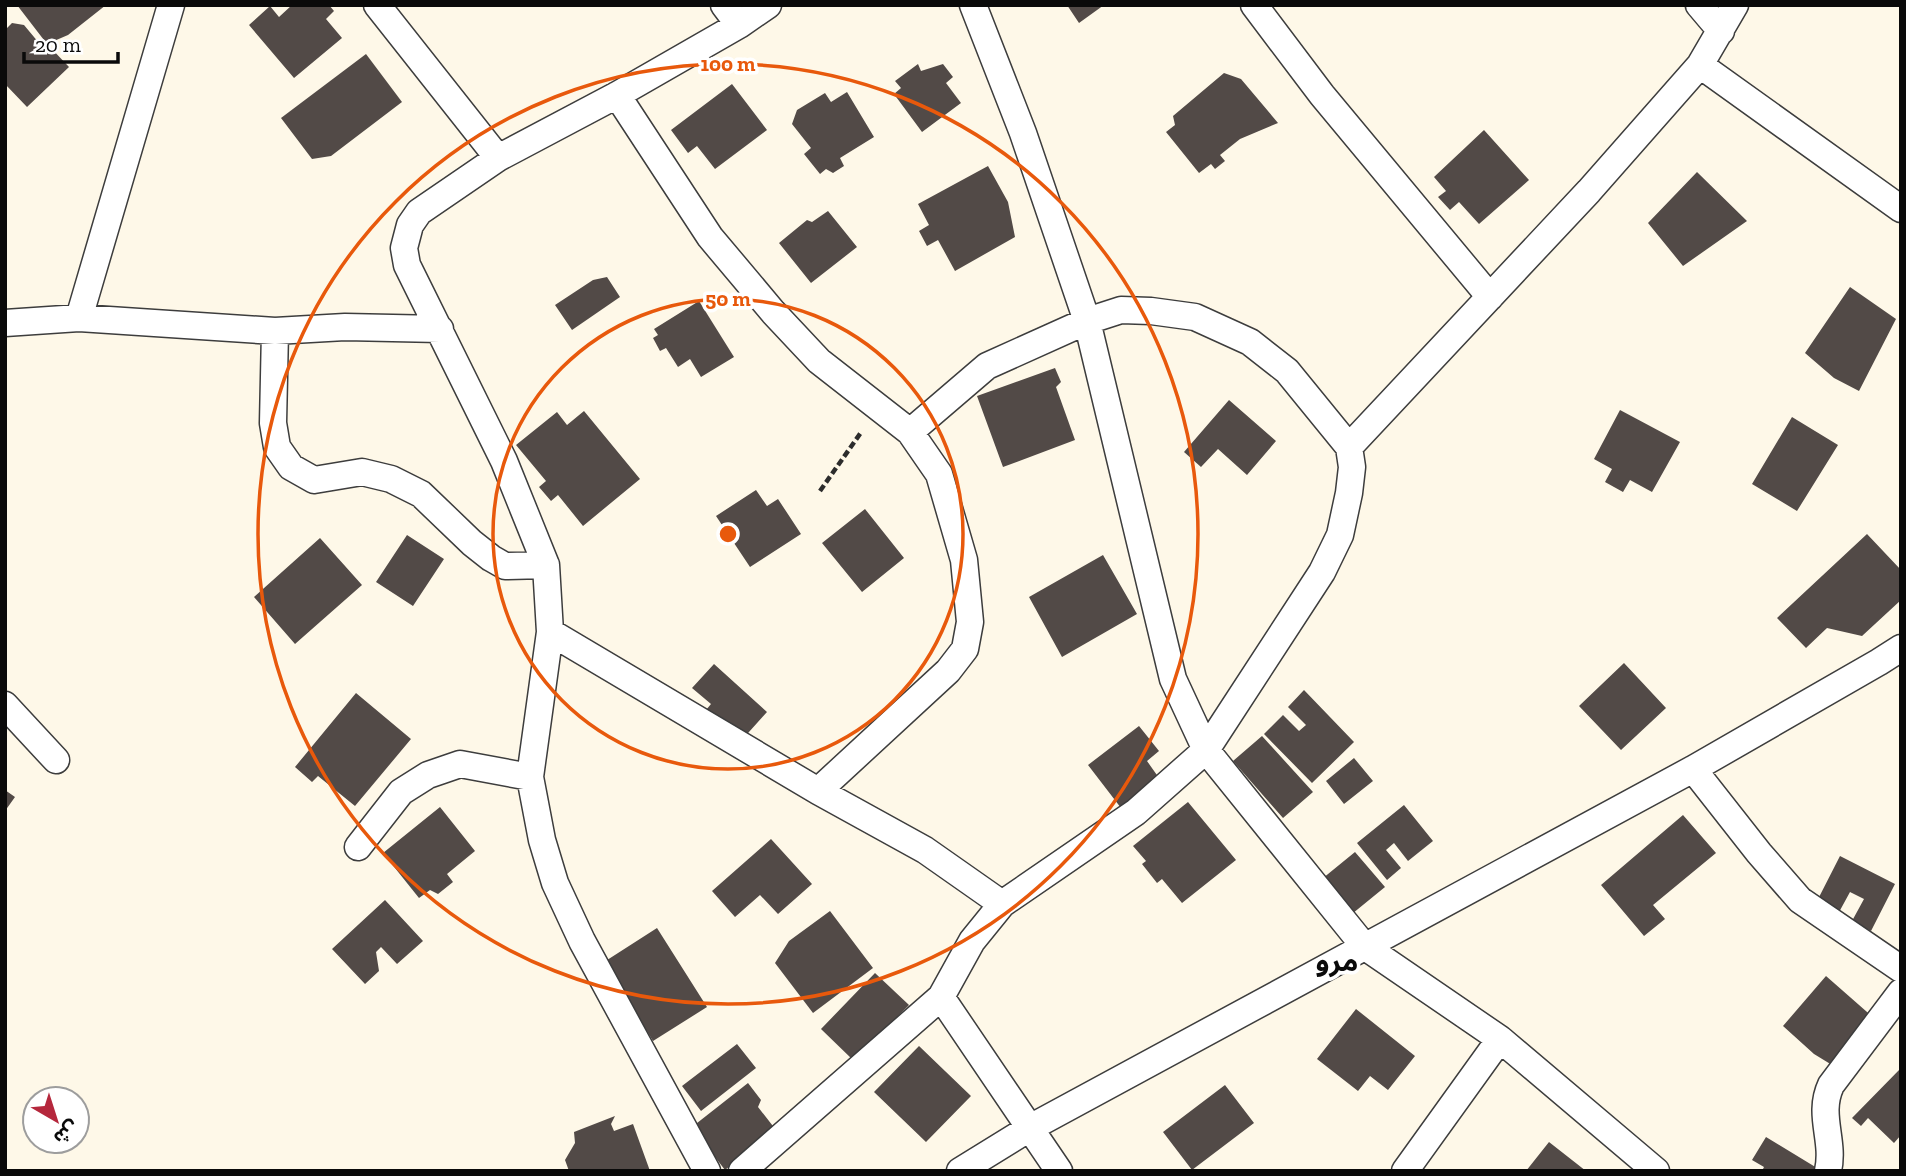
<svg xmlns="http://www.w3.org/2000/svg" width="1906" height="1176" viewBox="0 0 1906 1176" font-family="'Zilla Slab','Noto Sans Arabic',serif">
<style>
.building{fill:#524a47}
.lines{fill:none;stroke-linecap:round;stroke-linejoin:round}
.street-casing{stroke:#3d3d3d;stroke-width:29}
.path{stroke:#2c2c2c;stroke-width:4.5;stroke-dasharray:7 3.5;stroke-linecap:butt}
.street{stroke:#fff;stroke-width:26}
.ring{fill:none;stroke:#e8590c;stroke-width:3.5}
.labels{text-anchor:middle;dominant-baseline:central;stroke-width:7;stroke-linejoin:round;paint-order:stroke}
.quarter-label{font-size:28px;font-weight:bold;fill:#0a0a0a;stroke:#fff}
.centre{fill:#e8590c;stroke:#fff;stroke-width:3.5}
.ring-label{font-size:21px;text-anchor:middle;font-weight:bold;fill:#e8590c;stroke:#fff;stroke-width:7;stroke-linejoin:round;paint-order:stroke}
</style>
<rect width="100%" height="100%" fill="#fef8e8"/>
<path class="building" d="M17 5H106L68 35 47 44Z
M292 5H329L334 11 326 19 342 38 294 78 249 25 270 6 279 17Z
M1067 5H1104L1079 23Z
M12 23 24 25 44 49 50 47 69 67 27 107 5 84V30Z
M366 54 402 102 331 156 312 159 281 118Z
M918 64 921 71 943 64 953 77 946 83 961 103 922 132 894 94 901 88 895 81Z
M1224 73 1241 79 1278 123 1240 139 1220 155 1225 161 1215 169 1211 164 1199 173 1166 132 1175 125 1173 116Z
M732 84 767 130 715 169 697 146 688 153 671 130Z
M847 92 874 137 840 158 844 166 833 173 826 169 820 174 804 154 811 148 792 124 797 110 825 93 831 102Z
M1484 130 1529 180 1479 224 1459 202 1450 210 1438 197 1446 191 1434 177Z
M988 166 1008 202 1015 237 955 271 938 240 927 246 919 231 929 225 918 204Z
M1697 172 1747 221 1683 266 1648 223Z
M828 211 857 247 811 283 779 243 807 220 812 222Z
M607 277 620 297 572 330 555 305 593 280Z
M1850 287 1896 319 1859 391 1834 378 1805 353Z
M699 301 734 357 701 377 690 359 678 367 666 348 660 351 653 338 658 335 654 329Z
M1055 368 1061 382 1056 387 1075 440 1003 467 977 396Z
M1229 400 1276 441 1247 475 1218 449 1201 467 1184 452Z
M1620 410 1680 442 1652 492 1630 480 1623 492 1605 482 1612 469 1594 459Z
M584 411 640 479 583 526 558 495 551 501 539 487 546 481 516 445 557 412 567 425Z
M1792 417 1838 445 1797 511 1752 484Z
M756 490 767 506 778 499 801 534 750 567 716 516Z
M865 509 904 558 862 592 822 543Z
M1867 534 1901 570V600L1862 636 1827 628 1806 648 1777 618Z
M407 535 444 559 413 606 376 582Z
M320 538 362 585 295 644 254 597Z
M1103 555 1137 614 1062 657 1029 597Z
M1624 663 1666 708 1621 750 1579 706Z
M714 664 767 712 740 742 701 716 711 704 692 688Z
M1304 690 1354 742 1312 783 1264 734 1283 715 1299 731 1306 725 1288 707Z
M356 693 411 739 355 806 318 776 312 782 295 767Z
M1139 726 1159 751 1147 761 1159 778 1121 808 1088 765Z
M1262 736 1313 792 1283 818 1233 761Z
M1354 758 1373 781 1344 804 1326 781Z
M5 790 15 797 5 811Z
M1188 802 1236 860 1182 903 1162 879 1157 883 1142 864 1146 861 1133 846Z
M1404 805 1433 841 1408 861 1394 843 1386 850 1401 868 1387 880 1357 843Z
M440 807 475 851 447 874 453 882 438 894 430 890 419 898 383 853Z
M1683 815 1716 853 1653 905 1665 919 1644 936 1601 885Z
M771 839 812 884 778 914 760 895 735 917 712 891Z
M1355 852 1385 887 1347 918 1317 883Z
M1840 856 1895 884 1871 931 1852 921 1864 899 1850 892 1838 914 1816 903Z
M385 900 423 941 397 964 381 947 376 952 379 971 365 984 332 949Z
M830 911 873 968 813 1013 775 963 789 941Z
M657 928 707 1007 653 1041 604 962Z
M875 973 909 1005 854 1061 821 1029Z
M1826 976 1875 1019 1832 1065 1814 1054 1783 1026Z
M1356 1009 1415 1056 1388 1090 1370 1076 1358 1091 1317 1059Z
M737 1044 756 1068 701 1111 682 1086Z
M919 1046 971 1096 926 1142 874 1092Z
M1901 1068V1135L1894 1143 1868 1118 1861 1126 1852 1118Z
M748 1083 761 1100 758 1107 776 1130 725 1170 692 1127Z
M1225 1085 1254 1123 1192 1170 1163 1132Z
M615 1116 611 1124 614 1131 633 1124 650 1171H569L565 1160 575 1143 574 1132Z
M1766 1137 1817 1168 1815 1171H1762L1764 1167 1752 1160Z
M1549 1142 1586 1171H1526Z"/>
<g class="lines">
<g class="street-casing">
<path id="street" d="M377 5 498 158
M724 5 739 25
M973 5 1023 133 1087 321 1173 679 1206 750 1364 946 1500 1039 1656 1171
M1254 5 1322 95 1490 297
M1699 5 1721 31
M1700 65 1901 209
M617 95 710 237 773 312 819 361 910 432 939 474 964 560 970 622 965 649 948 671 818 791
M79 318 171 5
M5 323 79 318 275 331 345 327 440 329
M275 331 273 423 277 447 291 467 314 480 362 472 391 479 421 494 472 543 491 558 505 566 546 565
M1349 447 1589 191 1700 65 1735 5
M550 632 818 791 925 850 1002 904
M5 705 56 760
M1693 769 1759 853 1800 900 1901 969
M358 847 401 792 428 775 460 764 530 777
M941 997 1059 1171
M707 1171 582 941 555 883 542 840 530 777 550 632 546 565 504 461 407 265 404 248 410 225 419 212 498 158 617 95 739 25 768 5
M742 1171 941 997 972 941 1002 904 1136 812 1206 750 1322 572 1340 535 1349 493 1352 467 1349 447 1287 371 1250 342 1195 317 1151 311 1121 310 1087 321 987 366 910 432
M960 1171 1028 1129 1693 769 1879 662 1901 648
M1405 1171 1500 1039
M1828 1171C1835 1140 1817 1115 1831 1085L1901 992"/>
</g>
<path class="path" d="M820 491 862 431"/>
<use href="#street" class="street"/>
</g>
<g class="ring">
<circle cx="728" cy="534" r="235"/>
<circle cx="728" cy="534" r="470"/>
</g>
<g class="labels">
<g class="quarter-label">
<text x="1337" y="961">مرو</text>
</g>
</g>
<circle cx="728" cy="534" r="10" class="centre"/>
<g class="ring-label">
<text x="728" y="71">100 m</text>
<text x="728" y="306">50 m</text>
</g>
<rect width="1906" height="1176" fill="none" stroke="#0a0a0a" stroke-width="14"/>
<g transform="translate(56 1120) rotate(141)"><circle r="33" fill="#ffffff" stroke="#9d9d9d" stroke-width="2"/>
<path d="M0-5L12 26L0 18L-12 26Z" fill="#b5273c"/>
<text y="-10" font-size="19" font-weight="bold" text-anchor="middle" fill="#0a0a0a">ش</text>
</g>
<path d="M24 52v10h94v-10" fill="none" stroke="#0a0a0a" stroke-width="3.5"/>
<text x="35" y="52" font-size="21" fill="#0a0a0a" stroke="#ffffff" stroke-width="5" paint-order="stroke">20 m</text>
</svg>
